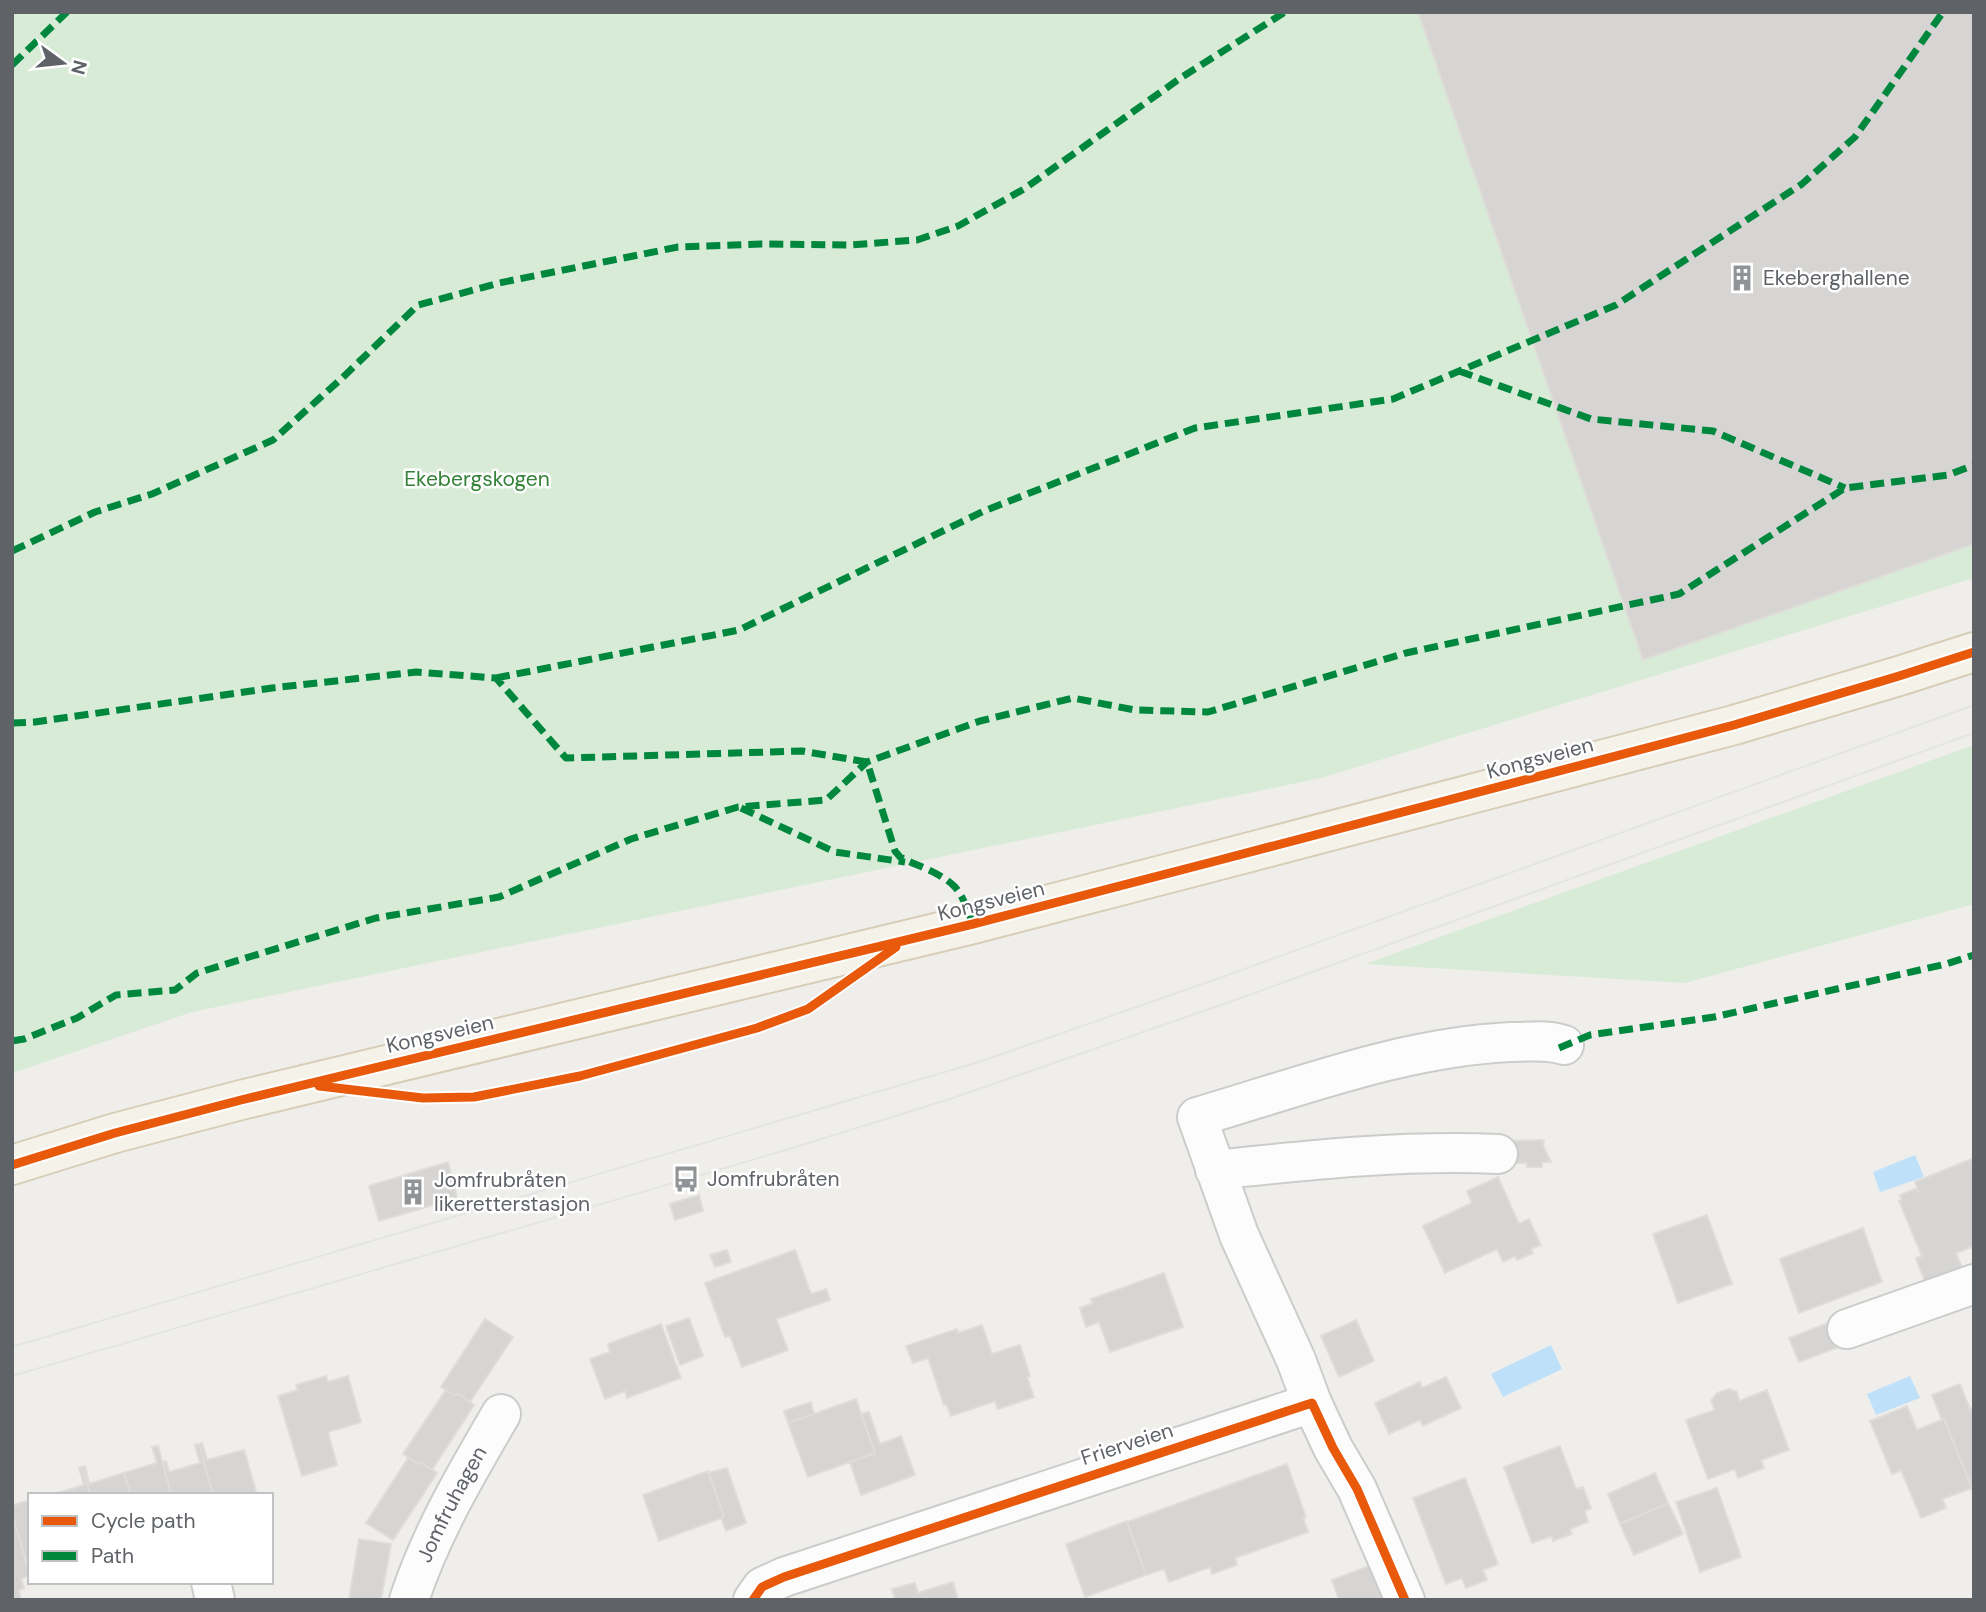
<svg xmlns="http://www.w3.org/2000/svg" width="1986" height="1612" viewBox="0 0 1986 1612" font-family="'DM Sans',sans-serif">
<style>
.green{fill:#d8ebd6}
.water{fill:#bfe0f9}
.building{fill:#d6d5d3;stroke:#deddd9;stroke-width:2}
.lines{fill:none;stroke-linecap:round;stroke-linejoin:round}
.minor-casing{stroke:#cbcccc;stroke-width:42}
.major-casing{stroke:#d7ceb8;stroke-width:42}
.minor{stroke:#fdfcfc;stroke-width:38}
.major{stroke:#f4f2e9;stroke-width:38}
.tram{stroke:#e4e4e4;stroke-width:2}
.quiet{stroke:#00873e;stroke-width:7;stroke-dasharray:14 7;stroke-linecap:butt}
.cycleway-casing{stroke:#fff;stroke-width:13}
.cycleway{stroke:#e8590c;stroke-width:9}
.labels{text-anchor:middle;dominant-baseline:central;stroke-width:5;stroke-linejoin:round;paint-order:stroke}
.poi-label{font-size:21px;fill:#5f6368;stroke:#fff;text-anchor:start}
.park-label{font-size:21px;fill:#348238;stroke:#fff}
.street-label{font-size:21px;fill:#5f6368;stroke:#fff}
</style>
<rect width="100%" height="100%" fill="#efeeea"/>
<path class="green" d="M12 12H1974V578L1321 778 192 1012 12 1073Z
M1974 745V904L1685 983 1365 964Z"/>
<path class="water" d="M1915 1155 1924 1177 1880 1192 1873 1172Z
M1551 1345 1562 1369 1503 1397 1491 1374Z
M1910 1376 1920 1398 1876 1415 1867 1394Z"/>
<path class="building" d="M1418 12H1974V544L1643 660Z
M1544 1140 1543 1146 1551 1162H1542V1167H1527V1163H1503V1141Z
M1974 1158V1246L1956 1253 1967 1280 1930 1295 1916 1258 1922 1256 1899 1201 1902 1200 1900 1195 1917 1188 1919 1193 1915 1182Z
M448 1162 457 1198 379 1221 369 1186Z
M1498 1177 1519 1224 1529 1219 1541 1245 1531 1249 1533 1253 1517 1260 1515 1256 1503 1262 1497 1249 1445 1273 1423 1226 1472 1203 1467 1191Z
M699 1195 703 1211 675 1220 670 1204Z
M1707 1215 1732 1284 1678 1303 1653 1234Z
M1863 1228 1882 1282 1799 1313 1780 1259Z
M727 1250 731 1262 715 1267 710 1255Z
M795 1250 811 1294 826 1289 830 1300 776 1319 788 1350 742 1367 730 1336 725 1337 705 1283Z
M1164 1273 1183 1327 1110 1352 1099 1322 1086 1327 1080 1308 1093 1303 1091 1299Z
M689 1318 703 1356 680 1365 666 1326Z
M1841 1318 1850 1343 1799 1362 1789 1338Z
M485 1319 513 1337 470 1402 458 1393 455 1396 441 1387Z
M1356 1320 1374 1361 1339 1377 1321 1336Z
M661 1324 681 1378 627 1398 625 1391 605 1399 590 1359 610 1352 608 1344Z
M982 1325 992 1354 1020 1345 1030 1376 1027 1377 1034 1397 998 1409 995 1401 951 1416 946 1404 944 1405 928 1358 913 1363 906 1346 957 1329 958 1333Z
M326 1376 328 1382 348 1376 361 1422 328 1432 337 1465 302 1476 278 1396 298 1390 296 1385Z
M1446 1377 1461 1408 1423 1426 1420 1420 1389 1434 1375 1403 1420 1382 1422 1388Z
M1960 1384 1970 1409 1974 1407V1493L1944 1419 1942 1420 1932 1395Z
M1729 1389 1737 1392 1739 1401 1767 1390 1789 1450 1761 1460 1764 1468 1738 1478 1735 1469 1708 1479 1686 1420 1715 1410 1711 1401 1717 1393Z
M446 1390 455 1396 458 1393 474 1405 432 1470 420 1462 418 1464 403 1454Z
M856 1399 875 1453 808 1477 788 1423Z
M811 1402 814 1414 788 1423 784 1411Z
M1907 1406 1917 1430 1944 1419 1972 1488 1942 1499 1946 1508 1921 1518 1901 1470 1892 1474 1870 1421Z
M869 1412 880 1444 901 1436 915 1475 861 1495 850 1462 875 1453 861 1414Z
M202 1443 207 1460 244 1450 257 1495H213L199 1444Z
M199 1444 213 1495H171L163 1462 166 1461 169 1472 200 1463 195 1445Z
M158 1446 171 1495H131L124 1473 157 1463 152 1447Z
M1560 1446 1576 1489 1583 1487 1591 1508 1585 1511 1588 1522 1570 1529 1572 1534 1553 1541 1552 1536 1532 1543 1504 1467Z
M408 1458 418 1464 420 1462 437 1473 393 1540 366 1523Z
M1287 1464 1306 1517 1303 1518 1308 1532 1235 1558 1237 1565 1212 1574 1210 1567 1169 1582 1164 1569 1146 1575 1127 1522Z
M85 1466 89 1484 124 1473 131 1495H90L82 1467Z
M82 1467 90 1495H50L84 1485 79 1468Z
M727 1468 746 1523 726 1531 721 1518 724 1517 709 1473Z
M708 1471 724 1517 659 1541 643 1495Z
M1655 1473 1668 1503 1620 1524 1608 1494Z
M1465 1478 1498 1564 1483 1570 1487 1580 1466 1588 1462 1578 1446 1584 1413 1498Z
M1717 1488 1741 1557 1700 1572 1676 1502Z
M12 1500 14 1505 30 1500V1575L12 1514Z
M1668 1503 1683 1534 1634 1555 1620 1524Z
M12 1514 30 1575 21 1579 24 1588 19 1590 21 1600H12Z
M1127 1521 1146 1575 1085 1597 1066 1544Z
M359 1539 391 1544 381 1600H349Z
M1379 1562 1393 1600H1339L1332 1580Z
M953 1582 958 1600H895L892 1589 915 1583 918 1593Z"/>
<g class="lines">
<g class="minor-casing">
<g id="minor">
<path d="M1215 1170C1310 1160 1402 1150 1498 1154"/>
<path d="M1847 1329 1974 1284"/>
<path d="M1312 1403 1296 1360 1239 1235 1197 1117C1300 1087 1403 1047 1511 1042 1529 1042 1547 1039 1564 1045"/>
<path d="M211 1582 215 1600"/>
<path id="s1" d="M409 1600C431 1533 466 1474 501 1414"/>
<path d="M753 1600 762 1587 784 1577 1312 1403 1333 1448 1357 1489 1405 1600"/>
</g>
</g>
<g class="major-casing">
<path id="major" d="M12 1165 115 1133 241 1100 973 924 1212 862 1734 725 1899 676 1974 652"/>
</g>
<use href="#minor" class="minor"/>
<use href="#major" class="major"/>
<path class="tram" d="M12 1347 982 1061 1228 975 1974 705
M12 1376 786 1150 950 1099 1238 999 1974 733"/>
<path class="quiet" d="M12 65 67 12
M1459 371 1591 419 1713 431 1845 488
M12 551 95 512 152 494 273 440 341 379 418 305 499 283 678 247 761 244 849 245 917 240 958 226 1024 189 1182 77 1285 12
M496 678 739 630 984 511 1195 428 1393 399 1616 305 1802 184 1855 137 1943 12
M12 723 35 722 272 688 416 672 496 678 566 758 802 751 867 762 895 851 900 857C917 866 942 873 955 887 964 897 968 912 973 924
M741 808 835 852 905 862
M12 1041 24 1039 77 1018 116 995 175 990 197 973 376 918 499 897 631 839 738 807 826 800 867 762 980 721 1073 698 1135 710 1208 712 1406 653 1679 594 1845 488 1948 475 1974 465
M1559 1048 1590 1035 1714 1017 1946 964 1974 955"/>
<g class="cycleway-casing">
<path id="cycleway" d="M319 1086 423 1098 474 1097 580 1076 757 1028 808 1009 896 947
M12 1165 115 1133 241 1100 973 924 1212 862 1734 725 1899 676 1974 652
M753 1600 762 1587 784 1577 1312 1403 1333 1448 1357 1489 1405 1600"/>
</g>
<use href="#cycleway" class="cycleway"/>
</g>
<defs>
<g id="building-bare" transform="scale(2.1)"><path d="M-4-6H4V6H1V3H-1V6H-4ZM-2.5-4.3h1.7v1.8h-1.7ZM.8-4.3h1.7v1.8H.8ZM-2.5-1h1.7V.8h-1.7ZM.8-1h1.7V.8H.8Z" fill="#919496" stroke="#fff" stroke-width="2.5" paint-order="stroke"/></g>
<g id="bus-bare" transform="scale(2.1)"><path d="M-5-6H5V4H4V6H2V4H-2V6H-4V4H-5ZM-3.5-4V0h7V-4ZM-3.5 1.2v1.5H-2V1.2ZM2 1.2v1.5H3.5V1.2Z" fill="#919496" stroke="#fff" stroke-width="2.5" paint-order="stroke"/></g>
</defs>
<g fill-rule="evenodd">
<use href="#building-bare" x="1742" y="278"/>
<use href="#bus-bare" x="686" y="1179"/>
<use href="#building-bare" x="413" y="1192"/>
</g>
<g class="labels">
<g class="poi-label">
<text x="1763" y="278">Ekeberghallene</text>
<text x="707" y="1179">Jomfrubråten</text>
<text x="434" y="1180">Jomfrubråten<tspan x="434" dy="24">likeretterstasjon</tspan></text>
</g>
<g class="park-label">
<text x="477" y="479">Ekebergskogen</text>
</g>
<g class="street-label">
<text transform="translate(1540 758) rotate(-15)">Kongsveien</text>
<text transform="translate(991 901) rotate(-14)">Kongsveien</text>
<text transform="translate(440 1034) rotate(-13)">Kongsveien</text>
<text transform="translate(1127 1444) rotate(-18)">Frierveien</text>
<text stroke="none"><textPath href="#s1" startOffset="105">Jomfruhagen</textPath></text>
</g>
</g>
<rect width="1986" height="1612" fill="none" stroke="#5f6368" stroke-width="28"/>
<rect x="28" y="1493" width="245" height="91" fill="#ffffff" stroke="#bfc1c3" stroke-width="2"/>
<rect x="42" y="1516" width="35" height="10" fill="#e8590c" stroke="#bfc1c3" stroke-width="2"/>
<text x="91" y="1528" font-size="21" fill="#5f6368">Cycle path</text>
<rect x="42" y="1551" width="35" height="10" fill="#00873e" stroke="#bfc1c3" stroke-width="2"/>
<text x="91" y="1563" font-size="21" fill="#5f6368">Path</text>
<g transform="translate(63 63) rotate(105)" stroke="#ffffff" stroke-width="5" paint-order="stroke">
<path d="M0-5L12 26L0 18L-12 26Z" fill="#5f6368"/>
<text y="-10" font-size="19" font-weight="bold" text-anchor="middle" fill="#5f6368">N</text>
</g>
</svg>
